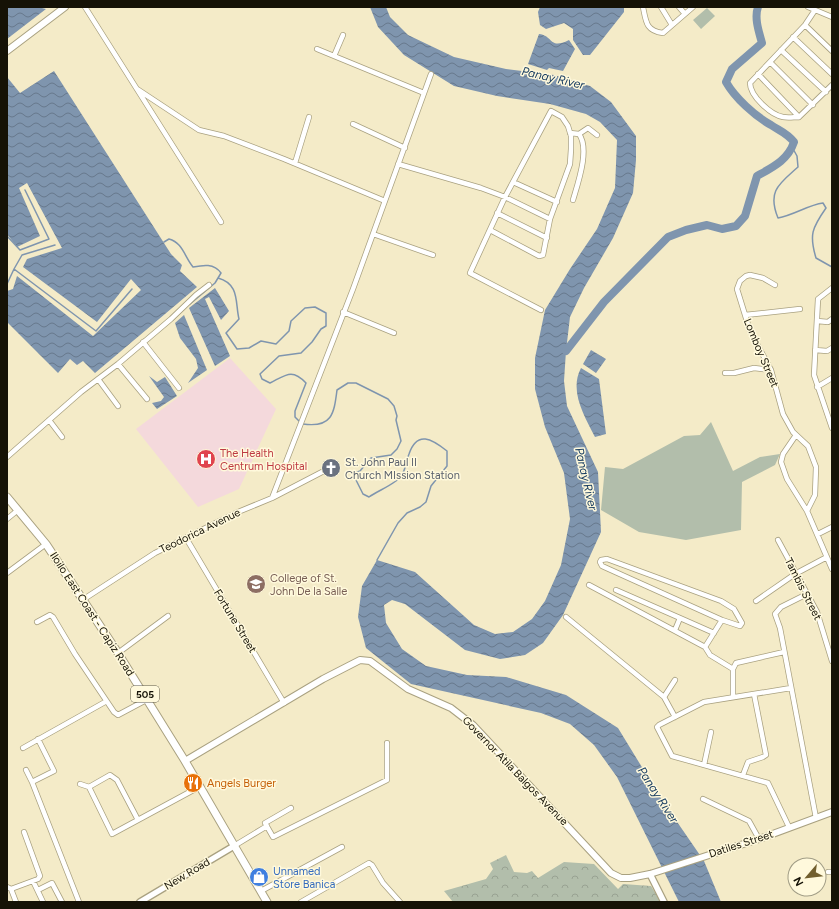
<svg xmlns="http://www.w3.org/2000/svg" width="839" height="909" viewBox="0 0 839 909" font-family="Figtree,sans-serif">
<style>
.medical{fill:#f4d9dc}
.grass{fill:#b2beab}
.forest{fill:url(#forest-crowns)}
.water{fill:url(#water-waves)}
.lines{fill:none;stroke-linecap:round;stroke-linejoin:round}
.stream{stroke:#7f95ae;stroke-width:1.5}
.river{stroke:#7f95ae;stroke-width:8}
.minor-casing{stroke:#a9a180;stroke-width:6}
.tertiary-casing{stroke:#a9a180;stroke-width:8}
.secondary-casing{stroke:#a9a180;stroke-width:8}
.primary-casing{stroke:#a9a180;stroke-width:9}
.minor{stroke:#fff;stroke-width:4.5}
.tertiary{stroke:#fff;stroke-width:5.5}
.secondary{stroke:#fff;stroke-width:6}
.primary{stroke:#fff;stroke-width:7}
.labels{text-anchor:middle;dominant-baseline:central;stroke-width:3;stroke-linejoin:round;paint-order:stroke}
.shield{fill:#fff9dc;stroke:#5b5746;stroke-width:1}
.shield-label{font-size:10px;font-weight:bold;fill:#151206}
.street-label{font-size:11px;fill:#151206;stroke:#fff9dc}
.health-label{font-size:11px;fill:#be3a42;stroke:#fff9dc;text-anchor:start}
.worship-label{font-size:11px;fill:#5b616d;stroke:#fff9dc;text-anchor:start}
.education-label{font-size:11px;fill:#785e54;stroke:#fff9dc;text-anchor:start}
.food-label{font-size:11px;fill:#c56008;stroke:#fff9dc;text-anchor:start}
.shop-label{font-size:11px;fill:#366cbe;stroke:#fff9dc;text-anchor:start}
.water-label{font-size:12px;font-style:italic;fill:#1a3e62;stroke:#fff9dc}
</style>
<defs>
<pattern id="forest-crowns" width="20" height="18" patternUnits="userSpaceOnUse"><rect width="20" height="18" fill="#b2beab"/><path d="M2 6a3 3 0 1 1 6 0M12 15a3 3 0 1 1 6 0" fill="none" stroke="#98a292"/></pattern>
<pattern id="water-waves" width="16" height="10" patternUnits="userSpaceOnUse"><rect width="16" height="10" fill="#7f95ae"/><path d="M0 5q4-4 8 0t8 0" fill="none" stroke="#67788c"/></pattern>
</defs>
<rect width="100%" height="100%" fill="#f4ebc8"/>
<path class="medical" d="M230 358 276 409 239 489 198 507 136 429Z"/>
<path class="grass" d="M707 8 715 16 701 29 693 20Z
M711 422 733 471 760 457 780 454 775 465 742 482 741 530 686 540 639 532 601 510 605 467 623 469 684 436 700 435Z"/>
<path class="forest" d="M506 855 514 872 527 873 532 871 538 878 564 862 594 864 618 889 623 884 651 886 661 902H453L444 891 486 879 493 869 490 863Z"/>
<path class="water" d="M7 7H38L46 9 7 39Z
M370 7H386L390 17 408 35 454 57 506 69 554 75 590 86 611 102 636 136V160L633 193 613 238 584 288 570 317 566 351 564 381 567 406 598 472 601 532 563 615 543 643 525 655 500 659 465 650 405 604 392 600 384 605 386 623 402 649 426 666 467 675 506 677 566 695 618 728 662 800 704 861 721 902H679L617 777 594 745 570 724 541 713 411 684 366 648 358 617 362 586 377 560 415 572 474 625 495 634 513 632 532 619 545 601 561 565 570 519 564 473 545 427 535 389V358L545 310 570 269 597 229 615 188 617 140 600 122 586 114 550 104 497 96 454 86 404 55 378 27Z
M540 7H624V12L590 55H583L573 40V29L564 23 546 29 540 25 538 12Z
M539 34C554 36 549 50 569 40L575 49 563 71 549 68 547 70 528 64Z
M54 71 171 254 182 265 180 271 197 287 95 373 83 361 77 365 70 359 58 373 7 322V291L13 289 17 276 93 336 141 290 131 279 97 322 23 267 27 259 62 248 27 183 19 188 40 236 17 247 7 234V77L20 93Z
M215 288 229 311 221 320 209 297 205 299 230 356 215 366 189 308Z
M184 315 207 370 188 383 198 368 196 359 180 338 175 323Z
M591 350 606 359 596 373 583 364Z
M581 368 599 379 606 434 595 437C584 415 569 391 581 368Z
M149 376 157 382 165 377 177 396 157 409 152 403 161 401 164 397Z"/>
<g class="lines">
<path class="stream" d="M792 147 797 156 798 167C779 184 767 191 778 218 794 215 808 205 823 203L826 208C812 228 809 235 816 258L832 267
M7 236 20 250 49 239 25 190
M164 242 169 239C183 243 184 256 193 267 203 265 214 263 221 273L215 283 190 304
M14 269 22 255 55 245
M218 278C240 284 235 303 239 319L226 333 237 349 249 348 261 341 276 344 289 331 291 321 305 308 315 307 326 313V326L321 329 312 342 301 353 279 356 260 374 262 379 270 383C286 375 292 368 306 383L295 411V417L300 422
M7 284 14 269 96 331 132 289
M303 424C332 428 334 414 337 390L348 383H356L388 399 394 406 397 416 396 420 401 441 397 449 391 455 371 458 360 471 353 474 363 494 369 497C377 491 398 483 402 475 406 468 406 461 409 454 417 430 432 439 447 451V466L431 486 426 502 420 507 407 513 398 523 377 560"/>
<path class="river" d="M566 351 604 302 668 237 686 230 707 225 722 229 736 226 745 216 757 176C773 167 788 160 794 142 787 133 780 131 771 125 755 116 735 98 726 82L732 69 762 43C759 32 754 18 758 7"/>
<g class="minor-casing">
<path id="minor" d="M85 7 221 222
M643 7C646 22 646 31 663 33L693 7
M661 7 672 25
M679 7 685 14
M808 7 832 17
M815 10 805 25 750 83C750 96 771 115 783 117 788 118 794 117 799 117L832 85
M805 25 832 51
M793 37 832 74
M317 49 424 93
M781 50 826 92
M334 56 343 35
M770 62 813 105
M758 74 799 117
M137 89 199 130 224 136 284 159 385 201
M353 124 405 148
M570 133 579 134C590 149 578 183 573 200
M579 134 588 128 597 135
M295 163 309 117
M398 164 481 188 505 197 550 219
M513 182 557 202
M497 213 547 238
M490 230 539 256 543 255 550 219 570 164 571 149V136L568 126 562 117 551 111 505 197 470 273 541 310
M373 234 433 255
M775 285 763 278 750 275 746 276 740 281 737 289 750 331 771 370 783 414 793 432 808 446 816 467 815 495 807 511
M832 288 818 299 814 375 832 428
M343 312 394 333
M745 315 800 309
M817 321 828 322 832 319
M143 342 179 388
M815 350 827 351 832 348
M118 364 147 399
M725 373H734L754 368 771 370
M98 379 118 406
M817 387 832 378
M49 420 62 437
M796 435 783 454 781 462 787 479 807 511 832 569
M7 457 81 392 118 364 171 319 196 295 209 285
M272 498 353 289 431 74
M7 519 18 510
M818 534 832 527
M186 538 284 703
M778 540 817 612 832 661
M607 559 721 601 734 609 742 623 740 626 722 620 602 566 600 562 601 560Z
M7 573 46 544
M589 585 705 647
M616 590 680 618 675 630
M807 594 781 607 775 614 780 628 816 818
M84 599 155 553 238 512 272 498 322 472
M756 601 795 574 827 557
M566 617 664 697 675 717
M680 618 714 633
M722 620 705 647 710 655 733 669
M37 622 50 615 53 617 75 654 114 712 118 715 148 699
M118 653 168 616
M733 696V669L736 663 784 652
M664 697 675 680
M38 739 54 771 32 782 79 902
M23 748 105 702
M704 765 711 732
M26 770 32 782
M743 775 748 762 763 757 766 755 754 694
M80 784 89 787 110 775 117 780 138 820
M89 787 112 834 199 787
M703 799 749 821 759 839
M291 808 265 823 273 837 387 780V743
M789 827 768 783 672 756 657 727 659 725 704 702 791 688
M234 846 267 826
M828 872H832
M33 881 43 902
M7 887 11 889 16 902
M11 889 38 879 40 876 24 832
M38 890 52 883 62 902
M261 891 342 847
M301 902 369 863 372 865 383 883 400 902"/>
</g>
<g class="tertiary-casing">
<path id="tertiary" d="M650 874 664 902
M140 902 234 846"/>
</g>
<g class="secondary-casing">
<path id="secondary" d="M7 51 65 7
M185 761 323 679 360 660 370 661 408 689 451 708 473 725 611 873 621 878H630L650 874 759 839 832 812"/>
</g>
<g class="primary-casing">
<path id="primary" d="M7 497 46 544 118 653 185 761 267 902"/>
</g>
<use href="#minor" class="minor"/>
<use href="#tertiary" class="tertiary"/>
<use href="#secondary" class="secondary"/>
<use href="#primary" class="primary"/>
</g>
<defs>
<g id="hospital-disc" transform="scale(1)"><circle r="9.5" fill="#e0444e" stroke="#fff9dc"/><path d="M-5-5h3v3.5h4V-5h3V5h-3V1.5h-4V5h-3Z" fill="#fff"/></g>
<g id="church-disc" transform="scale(1)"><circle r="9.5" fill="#6b7280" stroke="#fff9dc"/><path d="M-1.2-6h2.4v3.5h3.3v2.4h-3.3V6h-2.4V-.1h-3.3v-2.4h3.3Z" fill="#fff"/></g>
<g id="university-disc" transform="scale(1)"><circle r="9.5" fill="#8d6e63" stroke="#fff9dc"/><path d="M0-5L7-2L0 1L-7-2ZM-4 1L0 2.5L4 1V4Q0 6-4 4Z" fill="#fff"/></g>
<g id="restaurant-disc" transform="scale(1)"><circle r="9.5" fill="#e8710a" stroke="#fff9dc"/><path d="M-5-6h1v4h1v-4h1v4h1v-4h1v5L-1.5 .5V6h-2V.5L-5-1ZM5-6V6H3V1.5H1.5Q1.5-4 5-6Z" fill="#fff"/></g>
<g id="shop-disc" transform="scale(1)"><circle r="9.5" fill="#3f7fe0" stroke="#fff9dc"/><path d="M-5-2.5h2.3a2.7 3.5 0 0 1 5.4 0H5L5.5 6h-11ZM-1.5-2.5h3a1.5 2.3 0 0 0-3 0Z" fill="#fff"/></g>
</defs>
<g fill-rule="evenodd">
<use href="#hospital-disc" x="206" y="459"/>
<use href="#church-disc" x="331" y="468"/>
<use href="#university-disc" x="256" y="584"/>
<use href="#restaurant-disc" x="193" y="783"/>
<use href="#shop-disc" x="259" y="877"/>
</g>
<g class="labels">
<rect class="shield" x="131" y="686" width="28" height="16" rx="3"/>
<g class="shield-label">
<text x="145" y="694">505</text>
</g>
<g class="street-label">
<text transform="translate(761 353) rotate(67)">Lomboy Street</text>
<text transform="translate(200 531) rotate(-26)">Teodorica Avenue</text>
<text transform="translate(803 589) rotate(63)">Tambis Street</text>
<text transform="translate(92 614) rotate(57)">Iloilo East Coast - Capiz Road</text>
<text transform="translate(235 621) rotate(59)">Fortune Street</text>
<text transform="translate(515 771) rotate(46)">Governor Atila Balgos Avenue</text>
<text transform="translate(741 844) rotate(-18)">Datiles Street</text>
<text transform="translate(187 874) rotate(-31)">New Road</text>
</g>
<g class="health-label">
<text x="220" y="453">The Health<tspan x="220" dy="13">Centrum Hospital</tspan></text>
</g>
<g class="worship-label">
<text x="345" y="462">St. John Paul II<tspan x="345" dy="13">Church MIssion Station</tspan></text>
</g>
<g class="education-label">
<text x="270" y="578">College of St.<tspan x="270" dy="13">John De la Salle</tspan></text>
</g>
<g class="food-label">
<text x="207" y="783">Angels Burger</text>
</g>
<g class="shop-label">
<text x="273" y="871">Unnamed<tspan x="273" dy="13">Store Banica</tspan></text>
</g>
<g class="water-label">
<text transform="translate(553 78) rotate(13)">Panay River</text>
<text transform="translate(586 479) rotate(77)">Panay River</text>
<text transform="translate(658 795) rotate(57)">Panay River</text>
</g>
</g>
<rect width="839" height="909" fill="none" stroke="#151206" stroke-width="16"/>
<g transform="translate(807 877) rotate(242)"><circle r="19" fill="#fff9dc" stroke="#a19d86"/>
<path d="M0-3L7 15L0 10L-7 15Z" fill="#725f2e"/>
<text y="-6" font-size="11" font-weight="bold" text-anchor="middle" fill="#151206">N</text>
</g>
</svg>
